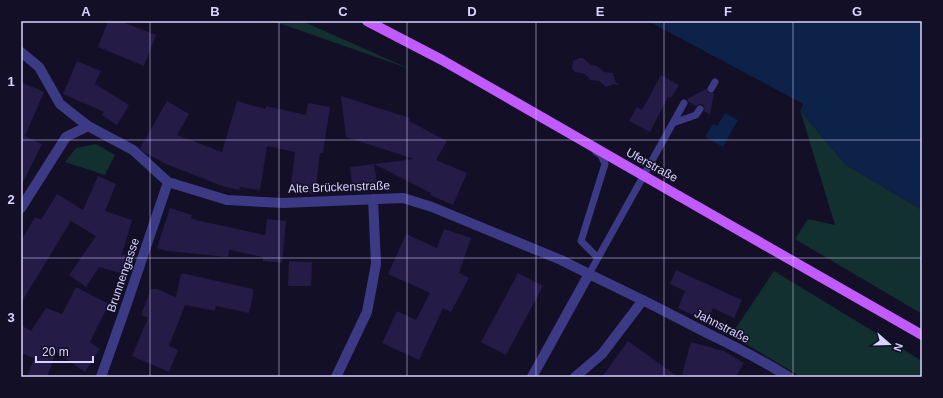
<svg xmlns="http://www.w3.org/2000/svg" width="943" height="398" viewBox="0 0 943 398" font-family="Arial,sans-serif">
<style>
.green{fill:#12302f}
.water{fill:#0c2248}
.pier{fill:#130f26}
.building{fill:#241b47}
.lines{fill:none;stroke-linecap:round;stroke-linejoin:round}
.service{stroke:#3d3a85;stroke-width:7}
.minor{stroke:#3d3a85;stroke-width:10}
.primary{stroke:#c25bff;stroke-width:10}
.primary-bridge{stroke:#c25bff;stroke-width:10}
.grid{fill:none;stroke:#d9d4ff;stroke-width:1;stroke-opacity:0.55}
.labels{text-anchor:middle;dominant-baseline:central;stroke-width:3;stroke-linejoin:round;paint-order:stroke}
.street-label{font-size:12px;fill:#d9d4ff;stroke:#130f26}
.neatline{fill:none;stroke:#d9d4ff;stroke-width:1.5}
.grid-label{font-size:13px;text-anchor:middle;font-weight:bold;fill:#d9d4ff}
</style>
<rect width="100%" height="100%" fill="#130f26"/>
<path class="green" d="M273 21H302L410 69Z
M800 110 845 164 922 210V314L795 239 808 219 835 225Z
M96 144 115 155 105 175 65 162 76 148Z
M774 271 922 361V377H801L731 335Z"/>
<path class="water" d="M648 21H922V210L845 164 800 110 803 104Z
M725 113 738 120 723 147 705 137 713 124 717 126Z"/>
<path class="pier" d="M646 21 803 104 799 113 798 110 800 105 647 23Z"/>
<path class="building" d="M108 21H120L156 35 144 66 98 47Z
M579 58H583L591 65 597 66 604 72 613 73 615 81 619 85 614 84 606 87 599 81 591 80 585 74 575 72 572 69 573 61Z
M77 61 101 71 95 84 129 105 117 125 102 115 104 112 63 94Z
M661 75 679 85 671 98 668 97 650 132 629 121 637 107 642 110Z
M21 82 44 92 25 136 42 144 21 186Z
M706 89 709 93H714L710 115 704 111 705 109 703 105 700 104 696 106 689 102 687 99Z
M341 96 410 118 409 121 447 141 436 160 467 173 453 205 430 195 431 193 374 164 378 189 353 192 350 167 414 159 346 137Z
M167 101 189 114 177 135 222 152 237 101 265 109 266 106 306 115 308 103 330 107 323 153H320L315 194 290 191 295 152 267 146 260 190 240 187 239 190 225 187 166 164 144 152 140 148Z
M98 176 116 184 105 211 132 220 122 254 132 257 127 275 99 267 86 287 69 275 96 236 71 221 21 303V241L35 217 41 220 57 194 83 210Z
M170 208 192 215 191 219 265 235 267 219 286 221 282 263 263 261V257L229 250 228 257 167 251 157 248Z
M444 229 471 238 459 273 469 278 451 312 443 308 419 360 382 343 397 311 416 320 430 293 388 274 406 234 437 248Z
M289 261 312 262 311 286H288Z
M676 270 742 300 734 318 713 308 707 322 678 308 685 291 670 284Z
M181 273 253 289V295L249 313 216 306 215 311 185 305 169 346 178 350 169 372 132 356 148 318 141 315 151 289H157L176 297Z
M518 273 543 286 506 355 481 342Z
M76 287 109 304 90 342 100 349 85 372 56 352 47 377H27L34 358 21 353V325L31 331 46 308 62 314Z
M628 341 678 377H602Z
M691 342 724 351 744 363 736 377H690L682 374Z"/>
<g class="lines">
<path class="service" d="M711 89 715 82
M673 123 696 115 700 109
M596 152 601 155 605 164 581 241 597 257
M589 274 684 103"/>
<path class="minor" d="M21 52 39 67 60 104 88 126
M21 208 66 137 88 126 133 150 168 182 227 200 283 203 403 198 432 207 561 260 589 274 532 377
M589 274C629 293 669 313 709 334 736 347 763 361 789 377
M101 377 125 309 168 182
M336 377 367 312 376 264 373 199
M575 377 602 354 643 300"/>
<path class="primary" d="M679 196 922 335"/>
<path class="primary-bridge" d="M367 21 442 60 679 196"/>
</g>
<path class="grid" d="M150 21V377M279 21V377M407 21V377M536 21V377M664 21V377M793 21V377M21 140H922M21 258H922"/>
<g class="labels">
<g class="street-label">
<text transform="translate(652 165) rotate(29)">Uferstraße</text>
<text transform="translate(339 187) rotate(-2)">Alte Brückenstraße</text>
<text transform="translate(123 275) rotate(-71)">Brunnengasse</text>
<text transform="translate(722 326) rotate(27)">Jahnstraße</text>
</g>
</g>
<rect width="943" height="398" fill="none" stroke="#130f26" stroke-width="44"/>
<g transform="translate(889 344) rotate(110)" stroke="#130f26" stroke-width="3" paint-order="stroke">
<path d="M0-3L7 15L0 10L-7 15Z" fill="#d9d4ff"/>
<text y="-6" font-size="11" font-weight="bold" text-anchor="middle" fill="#d9d4ff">N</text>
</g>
<path d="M36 356v6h57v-6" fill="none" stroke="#d9d4ff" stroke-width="2"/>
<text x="42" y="356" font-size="12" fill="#d9d4ff" stroke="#130f26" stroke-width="3" paint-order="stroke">20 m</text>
<rect x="22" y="22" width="899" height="354" class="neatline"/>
<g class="grid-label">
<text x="86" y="16">A</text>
<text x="215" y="16">B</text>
<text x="343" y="16">C</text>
<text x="472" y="16">D</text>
<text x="600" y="16">E</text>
<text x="728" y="16">F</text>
<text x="857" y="16">G</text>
<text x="11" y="86">1</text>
<text x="11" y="204">2</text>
<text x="11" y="322">3</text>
</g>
</svg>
